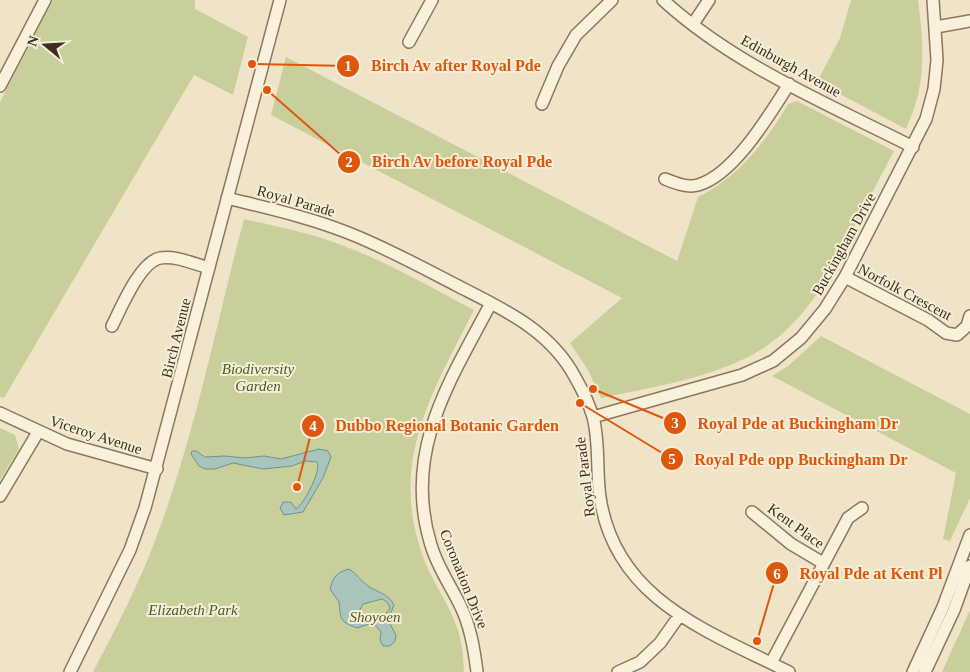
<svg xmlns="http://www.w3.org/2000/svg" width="970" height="672" viewBox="0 0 970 672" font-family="Georgia,serif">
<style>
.green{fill:#c9cf9b}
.water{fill:#a9c4bc;stroke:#6f938a;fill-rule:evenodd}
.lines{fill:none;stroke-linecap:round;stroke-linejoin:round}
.minor-casing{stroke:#8d765c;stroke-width:14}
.minor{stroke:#faf1dc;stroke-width:11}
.labels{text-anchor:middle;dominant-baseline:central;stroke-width:4;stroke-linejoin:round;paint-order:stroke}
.street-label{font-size:15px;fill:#3d2e20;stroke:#f7eed8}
.park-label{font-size:15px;font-style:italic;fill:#4d5a26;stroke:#f7eed8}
.leader{fill:none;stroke:#df570d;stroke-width:2}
.callout-dot{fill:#df570d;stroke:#f7eed8;stroke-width:2}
.mark-label{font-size:15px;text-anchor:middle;font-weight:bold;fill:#fff}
.callout-label{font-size:16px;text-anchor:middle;font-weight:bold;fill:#df570d;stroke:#f7eed8;stroke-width:4;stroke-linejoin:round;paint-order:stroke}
</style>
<rect width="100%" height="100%" fill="#f0e4c8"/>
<path class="green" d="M53 0H195V9L248 37 233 95 194 75 4 398 0 397V102Z
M851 0H918C924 49 927 83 906 129L817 82 840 38Z
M286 57 677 261 698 197C737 179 767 140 788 104L797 101 894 151C879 179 865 207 850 235 824 287 798 333 744 359 701 380 648 388 601 398L588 370 570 343 622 298 271 115Z
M244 219C278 227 311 233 344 246 389 263 431 287 474 310 431 395 387 464 425 562 433 582 446 600 454 620 462 637 463 654 464 672H93C116 628 139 584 156 538 195 435 216 325 244 219Z
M821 336 970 414V498L950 541 943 539 956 473 772 376 788 366Z
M0 428 15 435 19 449 0 480Z
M970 610V672H942Z"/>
<path class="water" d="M319 449 328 451 331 457 323 478 303 512 284 515 280 508 283 502H291L296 509C304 504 322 470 317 462L305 461 292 466 263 469 233 463 215 469H205L199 466 191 454 192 451H196L205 457 225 456 244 458 264 456 281 459Z
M349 569C357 574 361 581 368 586 378 593 388 593 394 605L388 620 396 635 395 641 390 646H383L380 640 381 632 373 623 357 628C338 621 341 619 339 602L330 589C333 577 337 572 349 569ZM382 599 387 602 390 608C378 626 375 615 359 620L356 617 363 604Z"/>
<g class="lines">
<g class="minor-casing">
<path id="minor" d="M663 0C734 65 828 104 913 147
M693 24 709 0
M936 27 970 21
M409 42 432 0
M0 86 45 0
M542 104 558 66 576 35 612 0
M665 179C675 183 687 188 698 185 734 175 770 114 789 84
M227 198C267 208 308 217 346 232 385 247 421 267 458 286 503 309 550 330 575 377 582 389 589 404 593 417 600 443 596 471 600 497 615 600 708 631 789 672
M845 277 928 320 946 333 957 335 967 326 970 316
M112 326C121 308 140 262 160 258 175 255 194 264 209 268
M0 413 67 444 157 469
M593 417 742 375 773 361 801 338 825 309 845 277 926 119 934 89 937 60 933 0
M0 496 38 432
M752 512 791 544 823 563
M771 663 848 518 862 508
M70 672 130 550 145 508 280 0
M477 672C474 648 470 624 459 603 449 583 437 566 431 545 402 452 450 381 491 303
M618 672 640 662 660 643 679 616
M913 672 943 607 970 535
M925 672 954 610 970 566"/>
</g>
<use href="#minor" class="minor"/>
</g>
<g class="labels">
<g class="street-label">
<text transform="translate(791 66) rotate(29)">Edinburgh Avenue</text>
<text transform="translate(296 201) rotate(16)">Royal Parade</text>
<text transform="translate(844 244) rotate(-61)">Buckingham Drive</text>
<text transform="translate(905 292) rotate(28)">Norfolk Crescent</text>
<text transform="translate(176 338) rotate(-76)">Birch Avenue</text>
<text transform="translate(96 435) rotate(18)">Viceroy Avenue</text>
<text transform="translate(585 477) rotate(-97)">Royal Parade</text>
<text transform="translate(796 526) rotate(36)">Kent Place</text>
<text transform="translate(464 579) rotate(68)">Coronation Drive</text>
</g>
<g class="park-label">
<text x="258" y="369">Biodiversity<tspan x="258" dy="17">Garden</tspan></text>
<text x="193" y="610">Elizabeth Park</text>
<text x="375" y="617">Shoyoen</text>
</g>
</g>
<path class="leader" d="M252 64L348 66M267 90L349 162M593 389L675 423M297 487L313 426M580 403L672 459M757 641L777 573"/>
<g class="callout-dot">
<circle cx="252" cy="64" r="5"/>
<circle cx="267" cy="90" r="5"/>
<circle cx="593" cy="389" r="5"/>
<circle cx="297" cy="487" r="5"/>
<circle cx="580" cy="403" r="5"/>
<circle cx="757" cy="641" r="5"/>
<circle cx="348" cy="66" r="12"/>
<circle cx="349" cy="162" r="12"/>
<circle cx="675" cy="423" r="12"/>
<circle cx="313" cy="426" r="12"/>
<circle cx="672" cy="459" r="12"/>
<circle cx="777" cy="573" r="12"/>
</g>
<g class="mark-label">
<text x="348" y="71">1</text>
<text x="349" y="167">2</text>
<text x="675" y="428">3</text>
<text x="313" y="431">4</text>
<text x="672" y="464">5</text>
<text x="777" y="579">6</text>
</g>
<g class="callout-label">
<text x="456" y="71">Birch Av after Royal Pde</text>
<text x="462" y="167">Birch Av before Royal Pde</text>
<text x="798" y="429">Royal Pde at Buckingham Dr</text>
<text x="447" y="431">Dubbo Regional Botanic Garden</text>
<text x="801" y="465">Royal Pde opp Buckingham Dr</text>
<text x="871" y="579">Royal Pde at Kent Pl</text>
</g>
<g transform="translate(45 45) rotate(288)" stroke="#f7eed8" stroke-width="4" paint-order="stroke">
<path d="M0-4L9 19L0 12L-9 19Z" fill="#3d2e20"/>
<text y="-8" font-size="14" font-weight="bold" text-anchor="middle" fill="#3d2e20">N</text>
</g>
</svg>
